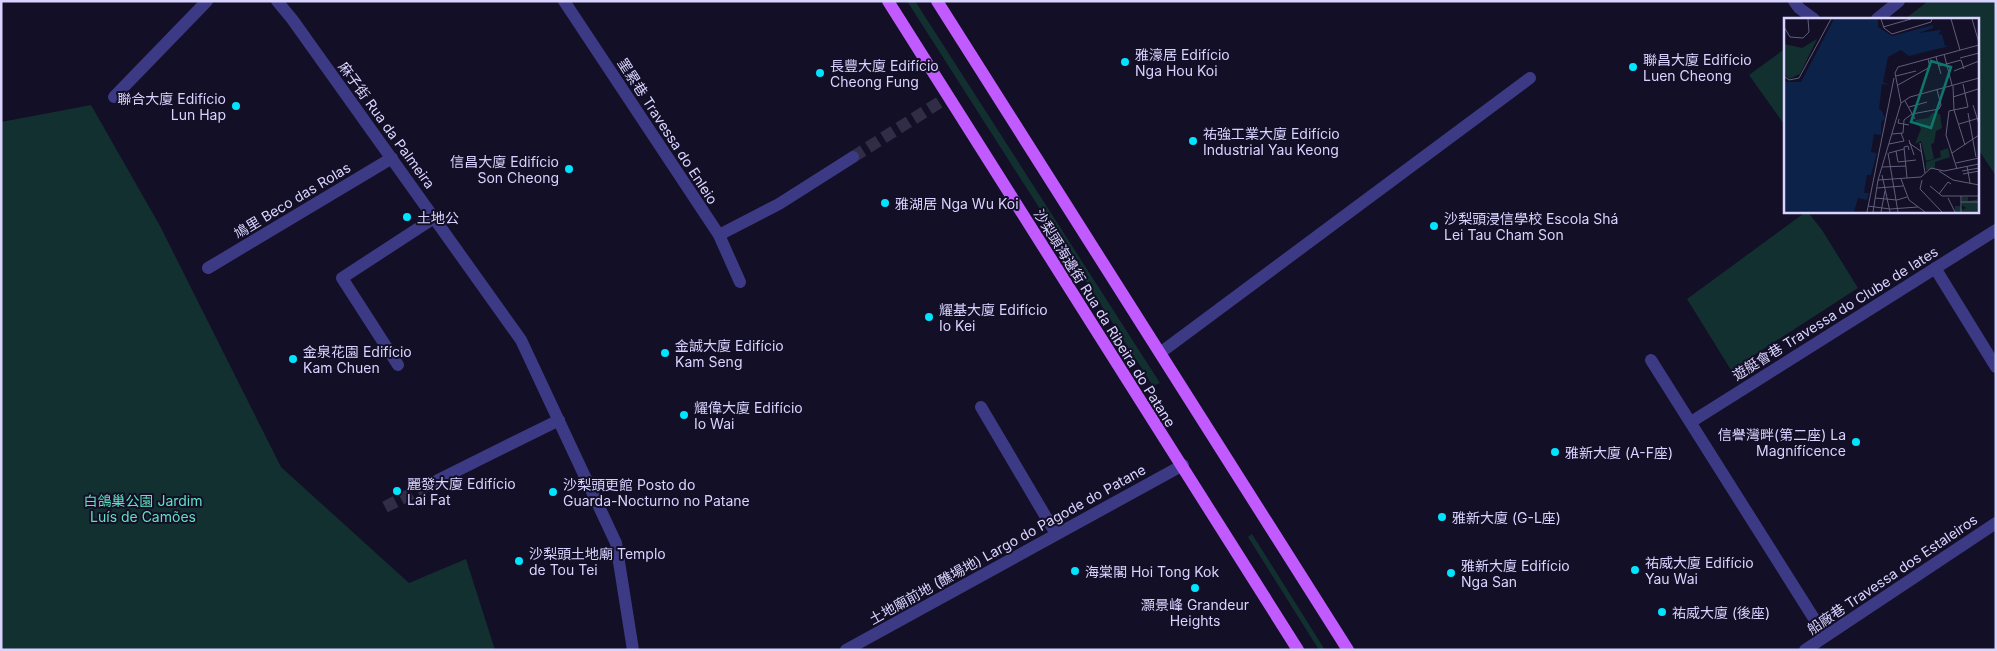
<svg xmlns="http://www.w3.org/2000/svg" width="1997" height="651" viewBox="0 0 1997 651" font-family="Inter,'Noto Sans SC',sans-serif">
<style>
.green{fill:#12302f}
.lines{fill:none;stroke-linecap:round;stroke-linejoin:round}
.minor-tunnel{stroke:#312d47;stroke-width:12;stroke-dasharray:12 6;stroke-linecap:butt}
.minor{stroke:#3d3a85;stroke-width:12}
.major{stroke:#c25bff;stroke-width:12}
.poi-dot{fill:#00e5ff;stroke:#130f26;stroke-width:2}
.labels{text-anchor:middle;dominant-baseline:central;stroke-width:4;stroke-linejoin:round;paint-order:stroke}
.poi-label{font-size:14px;fill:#d9d4ff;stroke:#130f26;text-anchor:start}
.street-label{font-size:14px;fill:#d9d4ff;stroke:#130f26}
.park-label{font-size:14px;fill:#5fe0c0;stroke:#130f26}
.inset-road{fill:none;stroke:#625e7d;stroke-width:1}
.view{fill:#0f766e;fill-opacity:0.15;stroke:#0f766e;stroke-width:2.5}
.inset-edge{fill:none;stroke:#d9d4ff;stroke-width:2.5}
</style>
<rect width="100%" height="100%" fill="#130f26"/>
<path class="green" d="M907 1H915L1160 383 1153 386Z
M1928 1H1996V176L1978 149V19H1905Z
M1786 48V127L1749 75Z
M91 105 160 226 281 467 409 583 466 559 495 650H1V122Z
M1807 211 1822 230 1858 288 1731 370 1687 299Z
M1252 534 1325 650H1319L1248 537Z"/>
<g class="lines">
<path class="minor-tunnel" d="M853 157 948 97
M385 507 432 483"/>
<path class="minor" d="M277 1 292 19 521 340 616 543 633 650
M564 1 719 235 740 282
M1794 1 1799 8 1814 19
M1877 19 1899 1
M114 97 207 1
M719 235 779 204 853 157
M208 268 392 158
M1935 268 1996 367
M1160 353 1530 78
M1651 360 1825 636
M398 365 342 278 434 218
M981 407 1056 534
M1691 422 1996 230
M432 483 559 420
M846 650 1183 465
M1805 650 1996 523"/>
<path class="major" d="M888 1 1298 650
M937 1 1348 650"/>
</g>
<g class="poi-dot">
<circle cx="1125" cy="62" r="5"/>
<circle cx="1633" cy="67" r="5"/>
<circle cx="820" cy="73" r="5"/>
<circle cx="236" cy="106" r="5"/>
<circle cx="1193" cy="141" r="5"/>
<circle cx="569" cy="169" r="5"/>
<circle cx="885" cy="203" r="5"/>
<circle cx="407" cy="217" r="5"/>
<circle cx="1434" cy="226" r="5"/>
<circle cx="929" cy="317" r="5"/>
<circle cx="665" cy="353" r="5"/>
<circle cx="293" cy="359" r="5"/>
<circle cx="684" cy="415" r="5"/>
<circle cx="1856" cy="442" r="5"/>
<circle cx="1555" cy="452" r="5"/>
<circle cx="397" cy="491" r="5"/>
<circle cx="553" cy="492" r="5"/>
<circle cx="1442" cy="517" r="5"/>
<circle cx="519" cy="561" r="5"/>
<circle cx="1635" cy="570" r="5"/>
<circle cx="1075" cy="571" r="5"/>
<circle cx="1451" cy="573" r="5"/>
<circle cx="1195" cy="588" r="5"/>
<circle cx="1662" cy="612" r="5"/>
</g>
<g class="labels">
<g class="poi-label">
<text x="1135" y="54">雅濠居 Edifício<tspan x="1135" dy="16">Nga Hou Koi</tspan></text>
<text x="1643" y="59">聯昌大廈 Edifício<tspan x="1643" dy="16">Luen Cheong</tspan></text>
<text x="830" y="65">長豐大廈 Edifício<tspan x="830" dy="16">Cheong Fung</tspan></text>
<text x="226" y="98" text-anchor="end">聯合大廈 Edifício<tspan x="226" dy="16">Lun Hap</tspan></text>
<text x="1203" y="133">祐強工業大廈 Edifício<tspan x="1203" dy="16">Industrial Yau Keong</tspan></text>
<text x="559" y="161" text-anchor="end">信昌大廈 Edifício<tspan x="559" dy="16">Son Cheong</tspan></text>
<text x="895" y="203">雅湖居 Nga Wu Koi</text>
<text x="417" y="217">土地公</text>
<text x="1444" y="218">沙梨頭浸信學校 Escola Shá<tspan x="1444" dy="16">Lei Tau Cham Son</tspan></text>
<text x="939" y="309">耀基大廈 Edifício<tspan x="939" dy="16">Io Kei</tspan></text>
<text x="675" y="345">金誠大廈 Edifício<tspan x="675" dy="16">Kam Seng</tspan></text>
<text x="303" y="351">金泉花園 Edifício<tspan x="303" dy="16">Kam Chuen</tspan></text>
<text x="694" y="407">耀偉大廈 Edifício<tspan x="694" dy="16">Io Wai</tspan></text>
<text x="1846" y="434" text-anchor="end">信譽灣畔(第二座) La<tspan x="1846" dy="16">Magnífícence</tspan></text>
<text x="1565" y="452">雅新大廈 (A-F座)</text>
<text x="407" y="483">麗發大廈 Edifício<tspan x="407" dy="16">Lai Fat</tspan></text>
<text x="563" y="484">沙梨頭更館 Posto do<tspan x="563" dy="16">Guarda-Nocturno no Patane</tspan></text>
<text x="1452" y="517">雅新大廈 (G-L座)</text>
<text x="529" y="553">沙梨頭土地廟 Templo<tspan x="529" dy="16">de Tou Tei</tspan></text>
<text x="1645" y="562">祐威大廈 Edifício<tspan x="1645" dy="16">Yau Wai</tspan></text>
<text x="1461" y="565">雅新大廈 Edifício<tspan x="1461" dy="16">Nga San</tspan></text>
<text x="1085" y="571">海棠閣 Hoi Tong Kok</text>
<text x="1195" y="604" text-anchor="middle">灝景峰 Grandeur<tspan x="1195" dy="16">Heights</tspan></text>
<text x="1672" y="612">祐威大廈 (後座)</text>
</g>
<g class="street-label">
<text transform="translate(387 125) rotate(54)">麻子街 Rua da Palmeira</text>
<text transform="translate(668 131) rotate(57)">罣累巷 Travessa do Enleio</text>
<text transform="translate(292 200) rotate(-31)">鳩里 Beco das Rolas</text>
<text transform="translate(1835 313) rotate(-32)">遊艇會巷 Travessa do Clube de Iates</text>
<text transform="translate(1105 318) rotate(58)">沙梨頭海邊街 Rua da Ribeira do Patane</text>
<text transform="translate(1007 544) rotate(-29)">土地廟前地 (醮場地) Largo do Pagode do Patane</text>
<text transform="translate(1892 574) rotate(-34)">船廠巷 Travessa dos Estaleiros</text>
</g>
<g class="park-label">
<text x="143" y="500">白鴿巢公園 Jardim<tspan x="143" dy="16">Luís de Camões</tspan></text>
</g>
</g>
<g transform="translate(1784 18)">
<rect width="195" height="195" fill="#130f26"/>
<path d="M33 21 16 56 5 61 0 55V26L18 30ZM149 95 156 96 158 110 152 113 150 125 147 126 150 141 142 143 137 123 131 126 137 111 131 102 144 100ZM164 130 166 139 151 144V151L142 152V144L157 139 156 133ZM178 179H184V183L195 181V194H171V188H176L178 192 182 190 178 187Z" fill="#12302f"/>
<path d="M50 1H94V9L108 18 149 7V10L135 15 157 12 154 17 158 16 161 28H165L125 38 117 32 104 39 99 64 106 67 98 66 95 91 98 93 101 101 97 104V117L90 116 87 134 93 135 87 157H83L80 175H85L83 182 74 180 70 194H0V64H17Z" fill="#0c2248"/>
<path class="inset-road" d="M97 1 100 10 108 16 147 4 148 1M167 1 176 32M188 1 195 25M0 9 6 19 19 20 25 14 24 1M99 9 127 1M160 36 168 67M152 39 157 56M176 40 195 35M155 48 177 42 180 51M170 53 195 43M0 58 5 62 15 60 47 1M112 58 132 53M179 66 184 89M114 67 146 49 144 41M169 68 170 92 181 127M153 72 157 87M169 79 194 71M121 83 131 101M117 85 111 55 114 49 195 27M189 87 195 106M125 89 143 84M165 93 162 117 173 151M165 93 184 89M184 95 192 139M115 101 114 105 125 107M175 106 195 100M108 116 119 115 120 102 128 96 155 91 157 87M125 122 130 137M125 125 138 134M136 125 141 155M105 126 120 123 117 115M112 133 114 144 132 142M104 135 114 194M105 135 120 131M168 135 195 117M172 145 195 140M183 148 186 165M98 149 122 148M155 153 169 162 195 167M178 153 195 150M179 156 195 153M98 157 106 194M123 160 120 129 124 128 125 132M117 161 125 182 141 194M94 162 137 159 147 150 160 153 195 146M138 162 136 171 158 194M146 168 158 178H195M93 170 119 168M155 176 164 164 167 166M177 178V194M91 180 113 182 123 179M164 180 171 194M177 184H195M84 188 106 191M106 191 134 189M83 194 110 60M89 194 94 162 117 85 126 79 195 60M97 194 101 173"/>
<path class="view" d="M147 43 167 49 147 110 127 104Z"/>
<rect width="195" height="195" class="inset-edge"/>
</g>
<rect width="1997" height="651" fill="none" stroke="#d9d4ff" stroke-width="5"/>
</svg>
